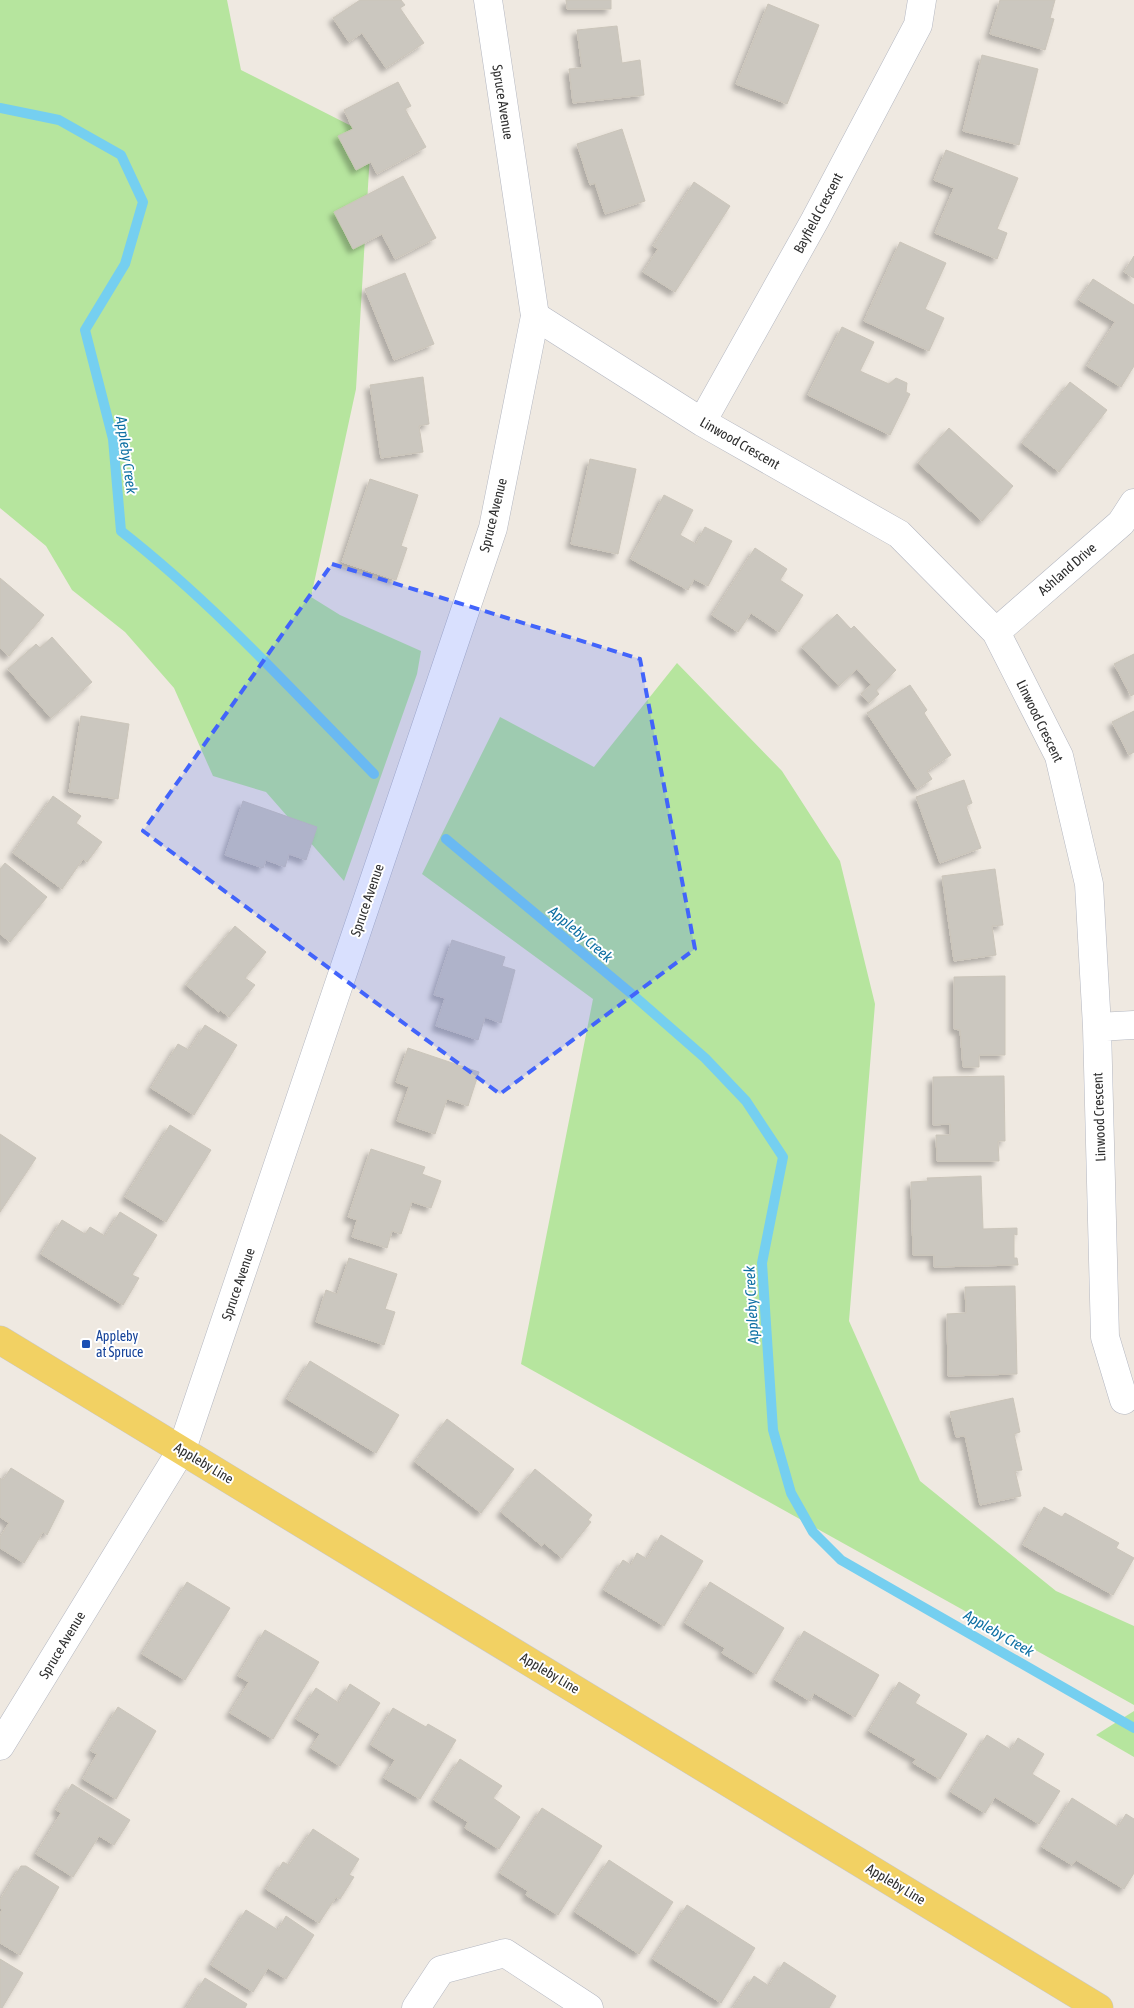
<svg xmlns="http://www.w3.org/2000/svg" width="1134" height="2008" viewBox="0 0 1134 2008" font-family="'Asap Condensed',sans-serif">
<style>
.green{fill:#b6e59e}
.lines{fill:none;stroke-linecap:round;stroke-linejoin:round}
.stream{stroke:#75cff0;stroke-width:10}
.building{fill:#cbc7bf;stroke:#cbc5ba;filter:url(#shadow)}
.minor-casing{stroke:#b4b7c1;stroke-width:29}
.tertiary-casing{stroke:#b4b7c1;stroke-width:29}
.primary-casing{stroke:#c9c9c9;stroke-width:29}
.minor{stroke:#fff;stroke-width:28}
.tertiary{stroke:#fff;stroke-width:28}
.primary{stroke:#f2d163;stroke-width:28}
.marked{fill:#4264fb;fill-opacity:0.2;stroke:#4264fb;stroke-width:4;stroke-dasharray:10 6;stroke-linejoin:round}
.transit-dot{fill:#1a4fb4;stroke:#fff;stroke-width:2}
.labels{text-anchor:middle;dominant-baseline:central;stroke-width:4;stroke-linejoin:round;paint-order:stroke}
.street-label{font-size:14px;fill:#2e2e2e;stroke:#fff}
.transit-label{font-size:14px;fill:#164399;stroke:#fff;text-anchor:start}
.water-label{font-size:15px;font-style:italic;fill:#0d6fa3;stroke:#fff}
</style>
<defs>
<filter id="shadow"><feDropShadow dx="-4.5" dy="4.5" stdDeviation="2.5" flood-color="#0004"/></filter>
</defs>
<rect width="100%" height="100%" fill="#efe9e1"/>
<path class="green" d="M0 0H227L241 70 371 136 356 389 311 597 340 615 421 651 417 674 344 881 266 792 213 776 174 688 125 632 72 590 46 546 0 508Z
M677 663 782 771 840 861 875 1004 849 1321 920 1481 1056 1591 1134 1626V1705L521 1364 593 999 422 874 500 717 594 767Z
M1134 1711V1757L1096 1735Z"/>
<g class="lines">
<path class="stream" d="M0 108 59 120 121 155 143 202 125 264 85 330 113 439 121 531C213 603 293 691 374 774
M446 839 633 995 705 1058 746 1101 783 1157 762 1263 773 1430 791 1493 813 1532 841 1560 1134 1728"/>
</g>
<path class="building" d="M360 0H401L405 5 400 8 424 43 386 68 362 33 349 42 333 18Z
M566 0H611V9H567Z
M1000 0H1055L1050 18 1054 19 1045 50 990 34Z
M768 4 819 25 787 104 736 84Z
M617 26 622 63 640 60 644 95 573 103 569 69 582 68 577 30Z
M982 55 1038 69 1019 145 963 131Z
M398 82 411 106 405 109 426 147 377 174 371 162 356 170 338 136 353 129 344 110Z
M622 129 645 201 605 214 595 183 590 185 577 144Z
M946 150 1018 178 997 229 1007 233 997 259 935 233 954 188 934 180Z
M403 176 436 238 395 259 382 234 353 249 334 212Z
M694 182 730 206 675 292 643 272 658 249 653 246Z
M900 242 946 263 925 309 944 318 929 351 864 321Z
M1134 256V278L1124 272Z
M405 273 434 344 394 360 365 289Z
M1093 279 1134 305V366L1121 387 1087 366 1115 322 1079 300Z
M842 327 874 342 860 371 889 384 896 378 907 383 906 392 910 394 890 435 808 395Z
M423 377 429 424 419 426 423 452 381 458 370 385Z
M1070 382 1107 410 1059 472 1022 443Z
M949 428 1013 486 982 521 918 463Z
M590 459 636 469 618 554 571 544Z
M370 479 418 495 401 546 407 548 396 580 342 562Z
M664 495 693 510 680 535 696 544 705 527 732 541 708 586 694 579 688 590 631 559Z
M755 548 787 569 780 580 803 595 779 632 751 613 738 632 712 615Z
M0 578 44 615 9 656 0 648Z
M837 614 851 629 854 626 896 670 876 690 879 694 869 703 861 694 871 685 857 669 839 686 802 647Z
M52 637 92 682 51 718 8 669 36 644 40 648Z
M1134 654V694L1131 696 1114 664Z
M910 685 927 710 924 713 951 755 927 771 932 779 917 789 867 713Z
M1134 711V752L1129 755 1112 722Z
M81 716 129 724 118 799 69 792Z
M964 780 972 803 966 806 981 848 940 863 916 797Z
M53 796 81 816 76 823 102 842 87 862 83 859 62 889 13 853Z
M243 801 317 827 306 860 289 854 285 867 266 860 263 868 225 855Z
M5 863 47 897 10 942 0 934V869Z
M995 869 1003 925 992 926 996 955 954 961 942 876Z
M235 926 266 952 245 978 255 985 229 1017 220 1010 219 1012 186 985Z
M452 940 505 957 502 966 515 970 501 1023 485 1017 478 1040 436 1026 445 998 434 995Z
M1005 976V1055H979V1067H963L960 1030 954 1029V977Z
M205 1025 237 1045 194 1115 151 1088 178 1044 189 1050Z
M408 1048 479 1072 468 1106 447 1099 435 1134 397 1121 409 1087 396 1082Z
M1004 1076 1005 1141H998L999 1161H937L936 1135H950V1124L933 1125V1077Z
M170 1125 211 1150 166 1222 125 1197Z
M0 1134 36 1158 0 1212Z
M371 1149 425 1167 422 1174 441 1181 431 1208 412 1202 401 1234 392 1231 387 1248 352 1237 357 1220 348 1217Z
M981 1176 983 1229 1017 1228V1235L1014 1234V1258H1017L1018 1265 934 1267V1255H913L911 1182 928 1181 927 1178Z
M120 1212 157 1235 132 1275 139 1278 123 1305 41 1254 62 1220 85 1234 90 1227 105 1236Z
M349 1258 397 1274 385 1309 395 1312 384 1345 316 1322 326 1290 337 1294Z
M1015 1286 1017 1374 948 1376 947 1314 966 1313 965 1287Z
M310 1361 399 1415 376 1453 287 1399Z
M1013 1398 1020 1432 1014 1434 1022 1470 1015 1471 1021 1496 980 1505 965 1436 956 1437 950 1412Z
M447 1419 514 1469 481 1513 415 1462Z
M11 1468 64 1501 47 1535 43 1532 24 1563 0 1548V1537L9 1523 0 1517V1478L3 1480Z
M535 1469 592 1515 588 1520 591 1522 562 1558 544 1543 542 1546 501 1512Z
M1044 1507 1062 1517 1065 1513 1119 1543 1116 1548 1134 1558 1113 1595 1023 1545Z
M661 1535 703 1561 664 1626 604 1590 623 1560 631 1565 637 1553 647 1559Z
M187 1582 230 1608 185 1680 142 1654Z
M710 1582 784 1628 756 1674 722 1653 725 1648 685 1623Z
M265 1630 319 1662 273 1739 230 1713 249 1682 238 1676Z
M804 1631 879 1675 855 1717 814 1693 810 1701 775 1680Z
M899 1682 920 1695 915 1703 967 1734 940 1779 913 1763 916 1759 869 1731Z
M350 1684 380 1703 340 1766 311 1748 320 1734 296 1719 316 1688 339 1703Z
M118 1707 156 1731 116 1799 83 1779 97 1754 91 1751Z
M393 1708 426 1727 428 1724 456 1740 420 1799 384 1778 395 1760 371 1745Z
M987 1735 1011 1750 1018 1738 1044 1754 1032 1774 1060 1791 1039 1824 995 1797 985 1813 951 1792Z
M460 1759 502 1786 493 1798 520 1817 499 1849 465 1828 468 1822 434 1800Z
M72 1784 130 1820 114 1845 99 1836 73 1877 36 1854 61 1813 56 1810Z
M1072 1798 1118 1827 1126 1814 1134 1819V1873L1124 1889 1076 1860 1072 1865 1042 1847Z
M542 1808 602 1846 558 1915 526 1895 528 1891 500 1873Z
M313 1829 359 1859 349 1875 354 1877 340 1899 336 1897 319 1923 266 1889 283 1862 289 1865Z
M609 1860 673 1902 639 1954 575 1912Z
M21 1866H26L59 1887 20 1955 0 1943V1914L2 1910 0 1908V1900Z
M687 1905 755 1948 721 2003 653 1959Z
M246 1910 278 1930 286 1916 314 1935 286 1979 268 1968 253 1992 211 1965Z
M0 1959 23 1973 2 2008H0Z
M784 1962 836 1996 829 2008H733L754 1976 769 1986Z
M205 1978 247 2004 245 2008H186Z"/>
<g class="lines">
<g class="minor-casing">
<path id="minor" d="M535 316 702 422 899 534 996 632 1059 756 1089 884 1097 1027 1105 1337 1124 1400
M702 422 815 220 918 25 922 0
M996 632 1121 523 1134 503
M1097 1027 1134 1025
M416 2008 441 1970 505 1953 589 2008"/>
</g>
<g class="tertiary-casing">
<path id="tertiary" d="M0 1746 182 1449 493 528 535 316 488 0"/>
</g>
<g class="primary-casing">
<path id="primary" d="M0 1340 1099 2008"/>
</g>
<use href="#minor" class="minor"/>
<use href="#tertiary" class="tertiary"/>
<use href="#primary" class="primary"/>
</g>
<path class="marked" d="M332 564 640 659 695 949 500 1094 143 831Z"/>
<rect class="transit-dot" x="81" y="1339" width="10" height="10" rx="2.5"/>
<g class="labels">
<g class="street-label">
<text transform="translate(503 102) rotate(81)">Spruce Avenue</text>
<text transform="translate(818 213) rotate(-62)">Bayfield Crescent</text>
<text transform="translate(740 443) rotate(30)">Linwood Crescent</text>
<text transform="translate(493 515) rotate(-76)">Spruce Avenue</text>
<text transform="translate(1067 569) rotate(-41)">Ashland Drive</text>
<text transform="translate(1040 721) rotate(64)">Linwood Crescent</text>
<text transform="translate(367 900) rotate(-71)">Spruce Avenue</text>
<text transform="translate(1099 1117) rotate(-92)">Linwood Crescent</text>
<text transform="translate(238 1284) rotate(-71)">Spruce Avenue</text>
<text transform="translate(204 1463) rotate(31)">Appleby Line</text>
<text transform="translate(62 1645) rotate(-59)">Spruce Avenue</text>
<text transform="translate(550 1673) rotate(31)">Appleby Line</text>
<text transform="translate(896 1884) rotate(31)">Appleby Line</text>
</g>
<g class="transit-label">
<text x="96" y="1336">Appleby<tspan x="96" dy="16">at Spruce</tspan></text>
</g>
<g class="water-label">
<text transform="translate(127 455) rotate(82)">Appleby Creek</text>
<text transform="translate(581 934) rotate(40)">Appleby Creek</text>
<text transform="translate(751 1305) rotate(-93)">Appleby Creek</text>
<text transform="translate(999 1633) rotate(30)">Appleby Creek</text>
</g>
</g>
</svg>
